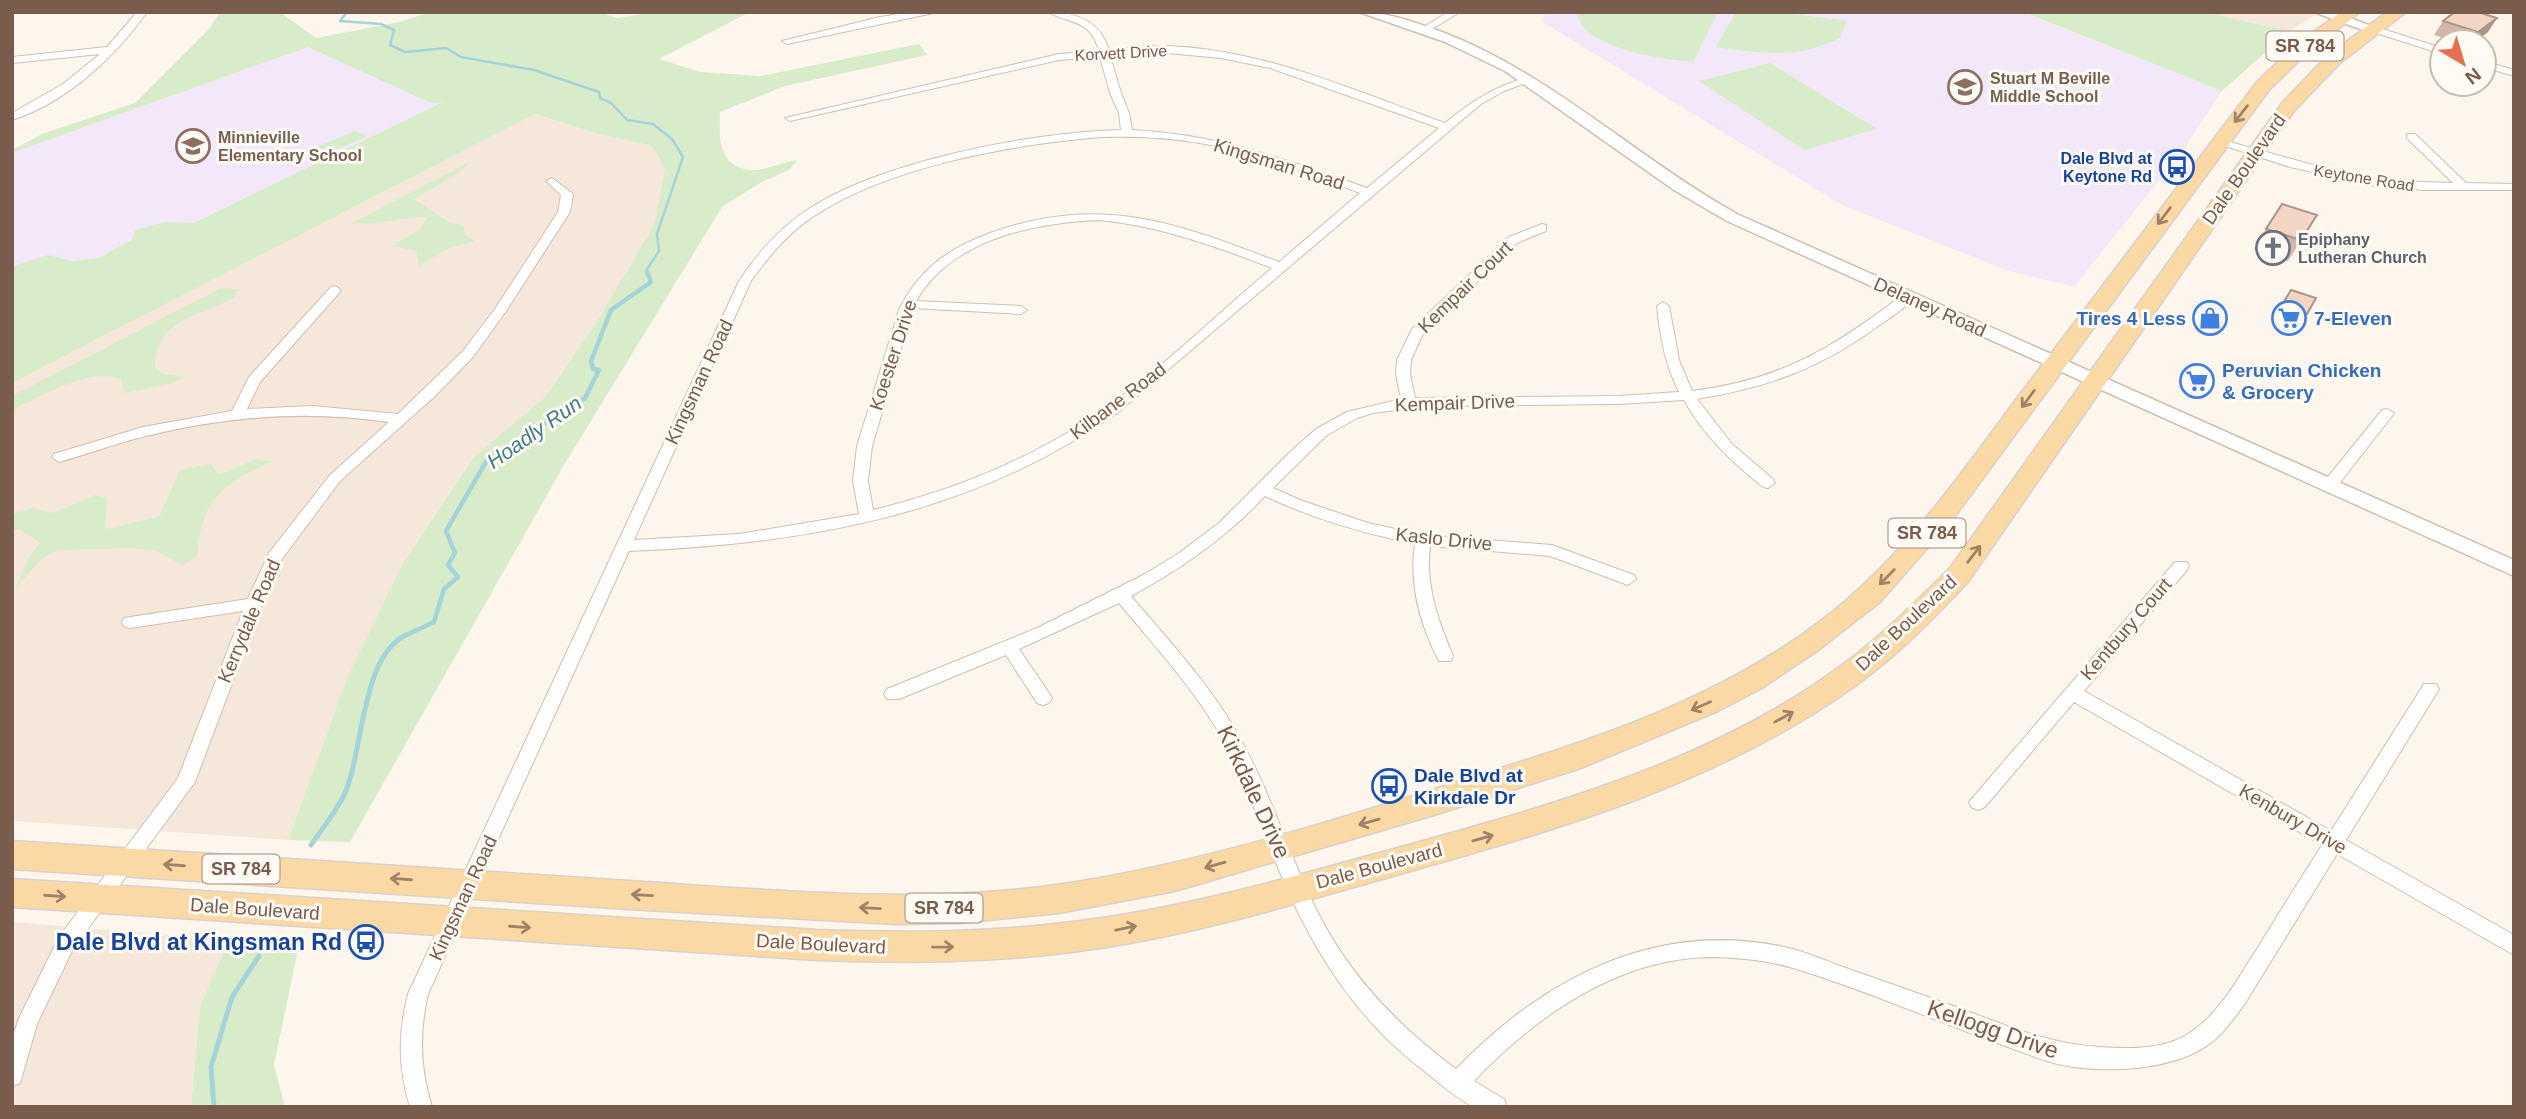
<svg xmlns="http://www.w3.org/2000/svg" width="2526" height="1119" viewBox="0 0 2526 1119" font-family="Arial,sans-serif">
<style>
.residential{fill:#f5e8da}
.education{fill:#f3e8fa}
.green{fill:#d8ecc9}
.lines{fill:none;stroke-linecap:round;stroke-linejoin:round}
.stream-far2{stroke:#a5d3da;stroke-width:2.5}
.stream-far1{stroke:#a5d3da;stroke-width:4.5}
.stream{stroke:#a5d3da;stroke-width:5}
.minor-casing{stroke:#d1beb0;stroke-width:2}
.tertiary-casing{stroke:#d1beb0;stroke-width:3}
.primary-casing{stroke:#dad1cd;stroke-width:3}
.minor{fill:#fff;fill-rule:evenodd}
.tertiary{fill:#fff;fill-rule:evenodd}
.primary{fill:#fbd9a5;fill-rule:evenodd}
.wall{fill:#d1b7a8}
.shaded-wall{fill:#aa9588}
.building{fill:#f3d5c3;stroke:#aa9588;stroke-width:2}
.oneway{stroke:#a18267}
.labels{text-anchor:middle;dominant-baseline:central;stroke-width:6;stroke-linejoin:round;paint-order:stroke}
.far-street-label{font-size:16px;fill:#7a5c4d;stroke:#fffaf3}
.far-education-label{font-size:16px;font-weight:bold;fill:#785e54;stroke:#fffaf3;text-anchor:start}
.far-transit-label{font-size:16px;font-weight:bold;fill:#164399;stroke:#fffaf3;text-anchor:end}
.far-worship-label{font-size:16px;font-weight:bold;fill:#5b616d;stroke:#fffaf3;text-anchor:start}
.shield{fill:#fffaf3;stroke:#a28b7f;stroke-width:2}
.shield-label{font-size:18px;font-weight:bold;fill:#7a5c4d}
.street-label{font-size:19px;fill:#7a5c4d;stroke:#fffaf3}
.shop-label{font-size:19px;font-weight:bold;fill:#366cbe;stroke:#fffaf3;text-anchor:start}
.transit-label{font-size:19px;font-weight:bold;fill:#164399;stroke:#fffaf3;text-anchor:start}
.water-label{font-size:21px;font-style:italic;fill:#437c86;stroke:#fffaf3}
.near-street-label{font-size:23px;fill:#7a5c4d;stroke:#fffaf3}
.near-transit-label{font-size:23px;font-weight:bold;fill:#164399;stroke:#fffaf3;text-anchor:end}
</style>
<rect width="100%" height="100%" fill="#fdf6ec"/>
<path class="residential" d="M2204 12H2320L2289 31Z
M535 114 595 133 652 146 665 169 654 225 593 328 545 397 474 457 348 676 288 840 12 821V383Z
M12 922 229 940 200 1006 191 1107H12Z"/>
<path class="education" d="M432 12 610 21 62 288 12 290V153L308 47Z
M1546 12H2022L2222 91 2184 149 2074 287 2009 271 1844 206 1541 21Z"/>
<path class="green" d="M220 12H280L316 38 400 22 431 12H599L617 18 654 12H750L659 59 700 72 761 76 919 44 927 55 785 86 720 112C719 139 718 168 753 170 767 170 783 162 797 160L789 170 760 183 722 207 564 465 350 842 288 840 348 676 403 564 474 457 545 397 593 328 654 225 665 169 652 146 595 133 535 114 12 383 14 266 48 255 73 261 99 258 133 239 135 230 165 222 194 223 443 102 431 103 308 47 12 153V150L42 134 135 103 209 29Z
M1577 12H1718L1693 62C1663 59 1581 49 1577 12Z
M1736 12H1779L1847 21 1840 38C1800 59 1759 54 1716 47Z
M2023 12H2204L2289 31 2222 91Z
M1770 63 1877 129 1804 150 1699 81Z
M355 131 368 136 329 153 317 147Z
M470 162 458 173 414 199 447 221 463 226 466 236 475 241 450 248 418 266 417 251 392 246 421 228 427 217C402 217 377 226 352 223Z
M221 288 237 289 235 297C200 317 157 317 155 366L162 374 186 377 166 385 124 393 121 379C90 368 46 394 18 407L12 416V396Z
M256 459 271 461C221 486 201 498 197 557L182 565 156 551 131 548 57 550 42 559 16 587 28 559 40 543 21 530H12V514L34 508 53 513 95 495 107 498 105 529 159 517 180 470 211 464 219 475Z
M229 940 298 949 274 1065 285 1107H191L200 1006Z"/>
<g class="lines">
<path class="stream-far2" d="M347 12 340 21 381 24 394 30 390 45 405 52 446 48 461 57 534 70 599 92 600 98 611 103 627 120 653 124 672 139 683 157 657 234 659 251 646 271 647 274"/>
<path class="stream-far1" d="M402 637 434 622 444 589 458 577 448 565 455 553 446 531 487 460 585 398 599 370 593 369 591 361 611 310 651 282 647 272"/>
<path class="stream" d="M311 845C322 829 336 812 344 795 364 753 360 657 406 635
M214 1107 211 1067 232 997 259 956"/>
<g class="minor-casing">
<path id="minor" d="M137 12H147C115 57 66 103 12 120V113L63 84 100 54 12 63V57L107 47Z
M912 12H938L787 44 782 41 880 17Z
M1048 12C1077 12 1100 21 1109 50 1125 49 1141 46 1157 46 1257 46 1352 90 1445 123 1472 101 1495 86 1529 77L1534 80 1504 91 1481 104 1116 414C968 516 805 544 629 551L428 994C419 1033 420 1068 432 1107H410C398 1068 398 1033 408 994L739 281C757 254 777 231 804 212 878 161 1032 132 1121 130L1119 113 1110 93 1100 57 1059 60 790 121 785 118 1059 54 1099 51C1090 18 1071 25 1048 12ZM1157 52 1221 58 1270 68 1439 128 1367 188C1287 160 1218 134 1132 130L1129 113 1121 93 1110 56ZM1102 137C1140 136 1178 138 1216 146 1265 156 1313 176 1360 193L1279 262C1174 222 1101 194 990 233 949 248 918 270 899 310L857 446 853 481 859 514 739 534 634 540 751 281C769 256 788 233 814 216 890 166 1013 144 1102 137ZM1099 220C1160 226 1215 246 1272 268 1210 320 1152 379 1083 423 1019 464 947 492 873 510L868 481 872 446 913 308 1021 314 1027 310 1021 306 916 301C952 239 1033 223 1099 220Z
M1448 12H1460L1427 32 1419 30Z
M2373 26 2442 48V54L2370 31 2368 29Z
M2484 61 2514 70V76L2484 67Z
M2407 134H2415L2466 183 2514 184V190H2423L2369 185 2290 167 2213 142 2219 139 2350 175 2387 181 2453 183 2407 138Z
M552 178 573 194 570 212 506 311 473 357 434 397 340 481 282 559 267 590 195 782 73 949 37 1024 20 1083 12 1086V1038L20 1016 59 937 178 778 243 611 130 628 124 626 122 622 124 618 248 599 269 553 330 475 389 422C307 410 227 416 146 436 116 443 88 454 59 462L52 457 54 454 143 427 232 411 249 377 331 287 335 286 341 290 339 293 260 382 247 409 313 406 398 414 463 351 495 309 558 212 561 195 546 181Z
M1542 224 1546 225V231L1517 243 1423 334 1411 360 1410 374 1415 398 1618 396 1679 392C1665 365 1660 336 1657 306L1663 302 1669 306 1679 360 1692 391C1782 380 1834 347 1904 294H1914L1915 297C1906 307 1893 316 1881 324 1822 368 1769 387 1697 399L1732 444 1773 479 1775 483 1768 488 1763 487C1732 462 1703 435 1684 400L1618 404 1427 406 1373 413 1357 418 1327 435 1273 488 1300 500 1368 523 1423 535 1552 545 1634 575 1636 579 1628 585 1550 556 1430 546C1425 585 1438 620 1453 656L1451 661H1439C1420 625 1409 584 1415 544 1363 533 1313 519 1265 496 1226 538 1181 569 1131 596 1168 640 1208 682 1236 731 1269 788 1288 852 1317 911 1349 975 1396 1024 1452 1066L1456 1069C1547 975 1661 917 1793 949 1810 954 1827 961 1843 967 1878 979 1913 992 1948 1004 1998 1022 2046 1044 2100 1047 2128 1049 2163 1050 2188 1034 2221 1013 2239 976 2260 944 2280 911 2301 878 2322 845L2074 702 1985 807 1978 810 1971 807 1969 802 2175 562H2187L2189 566 2187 570 2084 691 2331 831 2424 684H2436L2439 689 2436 694 2346 840 2514 935V955L2337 854 2244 1005C2231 1022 2220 1039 2200 1050 2160 1072 2094 1074 2050 1062 2022 1053 1993 1041 1965 1031 1909 1010 1853 986 1796 969 1768 960 1736 957 1707 957 1615 960 1535 1017 1474 1081L1504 1099 1507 1107C1498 1107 1484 1109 1475 1107 1459 1101 1437 1081 1423 1070 1356 1019 1314 952 1281 875 1263 831 1247 785 1225 743 1197 692 1156 648 1119 603L1019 649 1049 693 1052 698 1049 703 1043 705 1037 703 1006 655 899 699H887L884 694 887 689 1037 628 1145 574 1179 553 1219 523 1290 452 1316 429 1347 412 1401 399 1396 374 1397 360 1412 329 1509 237Z
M2387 409 2394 413 2392 416 2334 490H2324L2322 486 2324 482 2382 410Z"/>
</g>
<g class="tertiary-casing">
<path id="tertiary" d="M1359 12C1388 12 1414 22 1442 32 1552 74 1636 158 1739 215L2514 560V576L1727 221 1674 190 1505 71 1445 42Z
M2314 12H2334L2379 29 2368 32Z"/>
</g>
<g class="primary-casing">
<path id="primary" d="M2341 12H2360L2305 55 2269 90 1953 519 1880 602 1817 651 1762 688 1718 711 1581 768 1434 815 1175 891 1059 913 959 923 895 924 645 910 12 869V841C213 854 414 867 614 880 762 889 916 906 1063 884 1202 863 1339 819 1472 777 1609 735 1754 687 1861 587 1924 529 1973 457 2024 389 2102 287 2179 185 2257 82L2293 47Z
M2387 12H2406L2340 63 2294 111 1968 582C1934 618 1899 654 1859 683 1723 782 1560 829 1400 874 1294 904 1188 937 1079 951 992 963 905 963 817 960L12 907V879L817 930C905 933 992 933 1080 921 1185 908 1288 878 1390 850 1545 807 1708 764 1841 666 1880 637 1915 603 1950 568L2282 103 2328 55Z"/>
</g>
<use href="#minor" class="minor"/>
<use href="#tertiary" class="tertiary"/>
<use href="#primary" class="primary"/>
</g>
<path class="wall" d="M2443 21 2488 32 2475 42H2456L2434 35Z
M2317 215 2288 261 2254 249 2266 229Z
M2291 290 2307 314 2297 330 2272 321Z"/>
<path class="shaded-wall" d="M2497 18 2488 32 2475 42H2472L2478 32Z"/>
<path class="building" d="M2455 12H2478L2497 18 2478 32 2443 21Z
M2282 204 2317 215 2301 240 2266 229Z
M2291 290 2316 298 2307 314 2282 305Z"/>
<defs><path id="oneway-shaft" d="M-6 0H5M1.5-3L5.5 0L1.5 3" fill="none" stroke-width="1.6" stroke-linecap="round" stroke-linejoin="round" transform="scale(1.75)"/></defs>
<g class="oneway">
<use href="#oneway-shaft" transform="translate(2241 114) rotate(128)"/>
<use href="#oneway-shaft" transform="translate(2164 216) rotate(127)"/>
<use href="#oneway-shaft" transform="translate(2028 399) rotate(126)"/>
<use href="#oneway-shaft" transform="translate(1974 554) rotate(-53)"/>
<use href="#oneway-shaft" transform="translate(1887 577) rotate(134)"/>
<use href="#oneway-shaft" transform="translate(1701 706) rotate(156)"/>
<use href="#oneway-shaft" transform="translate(1784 717) rotate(-29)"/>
<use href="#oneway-shaft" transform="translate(1369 822) rotate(164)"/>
<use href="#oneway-shaft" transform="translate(1483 838) rotate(-16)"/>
<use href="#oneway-shaft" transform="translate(174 865) rotate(-176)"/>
<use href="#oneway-shaft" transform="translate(1215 865) rotate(164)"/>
<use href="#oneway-shaft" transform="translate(401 879) rotate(-176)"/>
<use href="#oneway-shaft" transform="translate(642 895) rotate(-177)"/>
<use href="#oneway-shaft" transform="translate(55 896) rotate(4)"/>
<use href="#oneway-shaft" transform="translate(870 908) rotate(-177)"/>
<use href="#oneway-shaft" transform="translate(520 927) rotate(4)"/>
<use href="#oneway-shaft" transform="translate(1126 928) rotate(-12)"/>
<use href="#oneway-shaft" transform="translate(943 947) rotate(-1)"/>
</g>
<defs>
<g id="school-ring" transform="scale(1.75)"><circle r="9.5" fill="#fffaf3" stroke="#8d6e63" stroke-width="1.5"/><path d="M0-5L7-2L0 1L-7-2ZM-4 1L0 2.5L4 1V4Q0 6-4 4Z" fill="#8d6e63"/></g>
<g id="bus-ring" transform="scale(1.75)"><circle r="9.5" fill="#fffaf3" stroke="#1a4fb4" stroke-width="1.5"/><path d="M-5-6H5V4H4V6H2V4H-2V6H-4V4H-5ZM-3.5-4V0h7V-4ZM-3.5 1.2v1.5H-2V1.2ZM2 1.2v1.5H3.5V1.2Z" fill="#1a4fb4"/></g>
<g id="church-ring" transform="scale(1.75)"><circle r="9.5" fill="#fffaf3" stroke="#6b7280" stroke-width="1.5"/><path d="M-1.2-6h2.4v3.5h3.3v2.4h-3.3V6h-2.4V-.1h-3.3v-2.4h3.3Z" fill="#6b7280"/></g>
<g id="shop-ring" transform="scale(1.75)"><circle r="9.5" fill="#fffaf3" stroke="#3f7fe0" stroke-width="1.5"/><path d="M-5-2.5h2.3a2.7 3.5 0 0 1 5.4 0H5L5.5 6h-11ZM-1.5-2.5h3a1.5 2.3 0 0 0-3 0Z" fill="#3f7fe0"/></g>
<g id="supermarket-ring" transform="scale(1.75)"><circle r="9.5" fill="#fffaf3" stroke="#3f7fe0" stroke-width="1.5"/><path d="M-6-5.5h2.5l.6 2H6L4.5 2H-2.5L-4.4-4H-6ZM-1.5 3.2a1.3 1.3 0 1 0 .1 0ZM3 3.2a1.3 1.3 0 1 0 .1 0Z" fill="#3f7fe0"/></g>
</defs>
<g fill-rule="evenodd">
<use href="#school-ring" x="1965" y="87"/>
<use href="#school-ring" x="193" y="146"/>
<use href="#bus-ring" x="2177" y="167"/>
<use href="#church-ring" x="2273" y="248"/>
<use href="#shop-ring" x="2210" y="318"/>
<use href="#supermarket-ring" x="2289" y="318"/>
<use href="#supermarket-ring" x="2197" y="381"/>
<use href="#bus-ring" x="1389" y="786"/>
<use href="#bus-ring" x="366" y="942"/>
</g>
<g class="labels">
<g class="far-street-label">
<text transform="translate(1121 53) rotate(-3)">Korvett Drive</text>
<text transform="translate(2364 178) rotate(9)">Keytone Road</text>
</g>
<g class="far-education-label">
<text x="1990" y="78">Stuart M Beville<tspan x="1990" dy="18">Middle School</tspan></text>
<text x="218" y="137">Minnieville<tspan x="218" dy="18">Elementary School</tspan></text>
</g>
<g class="far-transit-label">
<text x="2152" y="158">Dale Blvd at<tspan x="2152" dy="18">Keytone Rd</tspan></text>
</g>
<g class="far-worship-label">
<text x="2298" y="239">Epiphany<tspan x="2298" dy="18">Lutheran Church</tspan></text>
</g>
<g class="shield">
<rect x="2266.5" y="31.5" width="77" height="29" rx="5"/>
<rect x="1888.5" y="518.5" width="77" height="29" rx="5"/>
<rect x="202.5" y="854.5" width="77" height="29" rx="5"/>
<rect x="905.5" y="893.5" width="77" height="29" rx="5"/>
</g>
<g class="shield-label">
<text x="2305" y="46">SR 784</text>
<text x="1927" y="533">SR 784</text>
<text x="241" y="869">SR 784</text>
<text x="944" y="908">SR 784</text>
</g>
<g class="street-label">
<text transform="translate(1279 164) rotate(17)">Kingsman Road</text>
<text transform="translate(2244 169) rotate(-55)">Dale Boulevard</text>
<text transform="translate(1465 287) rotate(-44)">Kempair Court</text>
<text transform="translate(1930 307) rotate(24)">Delaney Road</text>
<text transform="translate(893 355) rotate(-72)">Koester Drive</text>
<text transform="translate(699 382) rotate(-65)">Kingsman Road</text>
<text transform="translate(1118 401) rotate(-37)">Kilbane Road</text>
<text transform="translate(1455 403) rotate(-2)">Kempair Drive</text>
<text transform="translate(1444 539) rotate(6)">Kaslo Drive</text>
<text transform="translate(249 621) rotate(-67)">Kerrydale Road</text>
<text transform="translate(1906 623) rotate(-43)">Dale Boulevard</text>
<text transform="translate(2126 629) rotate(-49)">Kentbury Court</text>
<text transform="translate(2293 819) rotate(30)">Kenbury Drive</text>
<text transform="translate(1379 866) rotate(-15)">Dale Boulevard</text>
<text transform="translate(463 898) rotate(-65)">Kingsman Road</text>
<text transform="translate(255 909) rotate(4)">Dale Boulevard</text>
<text transform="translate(821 944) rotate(3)">Dale Boulevard</text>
</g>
<g class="shop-label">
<text x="2186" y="318" text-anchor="end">Tires 4 Less</text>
<text x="2314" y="318">7-Eleven</text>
<text x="2222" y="370">Peruvian Chicken<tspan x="2222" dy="22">&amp; Grocery</tspan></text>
</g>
<g class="transit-label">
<text x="1414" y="775">Dale Blvd at<tspan x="1414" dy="22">Kirkdale Dr</tspan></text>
</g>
<g class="water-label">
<text transform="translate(534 432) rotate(-35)">Hoadly Run</text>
</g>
<g class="near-street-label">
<text transform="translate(1254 792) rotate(65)">Kirkdale Drive</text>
<text transform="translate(1993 1029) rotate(19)">Kellogg Drive</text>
</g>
<g class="near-transit-label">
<text x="342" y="942">Dale Blvd at Kingsman Rd</text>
</g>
</g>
<rect width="2526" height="1119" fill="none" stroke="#7a5c4d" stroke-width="28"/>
<g transform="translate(2463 63) rotate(142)"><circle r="33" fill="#fffaf3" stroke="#cabbb1" stroke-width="2"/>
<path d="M0-5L12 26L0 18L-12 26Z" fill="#e76f51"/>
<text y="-10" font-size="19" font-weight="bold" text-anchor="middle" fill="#7a5c4d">N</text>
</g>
</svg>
